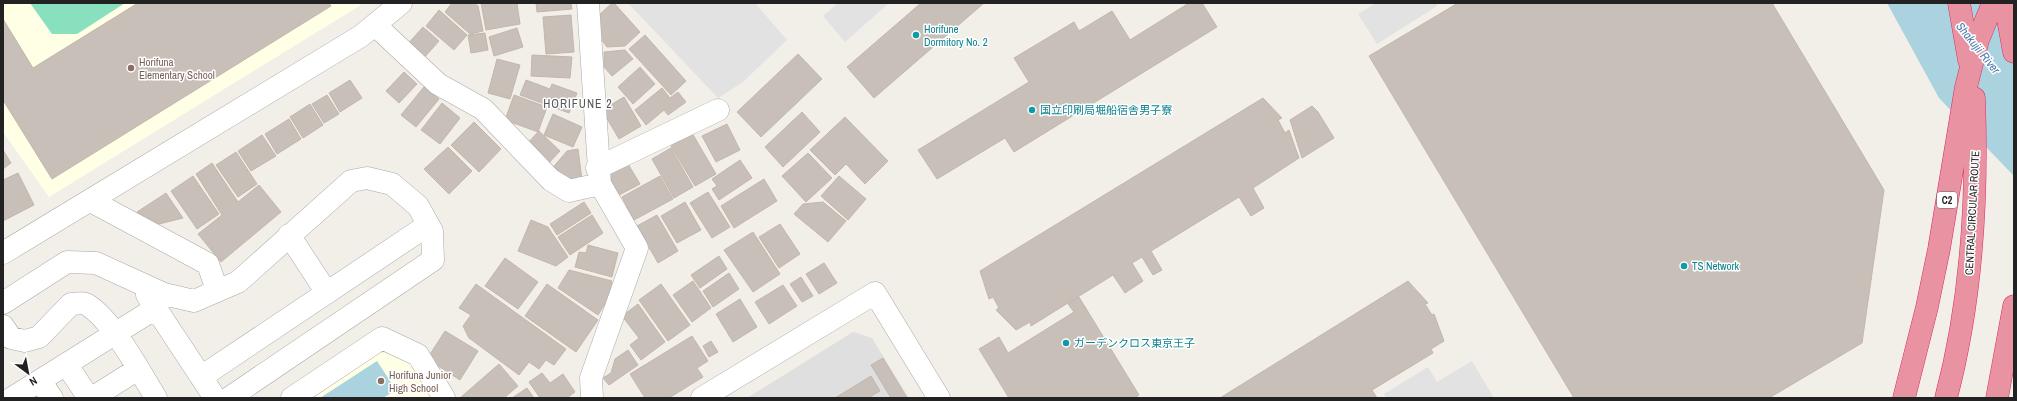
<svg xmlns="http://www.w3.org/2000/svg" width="2017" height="401" viewBox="0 0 2017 401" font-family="'Archivo Narrow','Noto Sans JP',sans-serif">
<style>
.residential{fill:#e0dfdf}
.education{fill:#ffffe5}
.pitch{fill:#88e0be}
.parking{fill:#e2e2e2}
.water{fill:#aad3df}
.building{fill:#c7bfb8;stroke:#c4b6ab}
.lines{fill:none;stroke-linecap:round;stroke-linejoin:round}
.minor-casing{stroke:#a9a9a9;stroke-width:23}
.highway-casing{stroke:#dc2a67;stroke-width:23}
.minor{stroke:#fff;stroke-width:22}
.highway{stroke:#e892a2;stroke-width:22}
.culture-dot{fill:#0f9aa8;stroke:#fff;stroke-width:1.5}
.education-dot{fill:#8d6e63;stroke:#fff;stroke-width:1.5}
.labels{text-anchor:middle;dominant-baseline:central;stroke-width:3;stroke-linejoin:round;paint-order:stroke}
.shield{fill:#fff;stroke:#646464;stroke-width:1}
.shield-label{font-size:10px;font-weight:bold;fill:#222}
.culture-label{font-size:11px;fill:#0d838f;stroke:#fff;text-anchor:start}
.education-label{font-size:11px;fill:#785e54;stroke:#fff;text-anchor:start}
.street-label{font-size:11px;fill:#222;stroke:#fff}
.water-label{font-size:12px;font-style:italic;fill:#4a7aab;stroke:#fff}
.neighbourhood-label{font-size:12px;letter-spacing:1px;fill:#555;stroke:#fff}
</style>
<rect width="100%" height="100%" fill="#f2efe9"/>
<path class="residential" d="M853 332 872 338 909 398H747Z"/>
<path class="education" d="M3 3H360L361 5 49 197 3 132Z
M382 352 413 363 433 398H312Z"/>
<path class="pitch" d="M30 3H125L77 34H52Z"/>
<path class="parking" d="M628 3H755L787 40 743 82 718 98Z
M838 3H889L845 42 823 16Z
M1376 3H1436L1437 6 1377 44 1358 14Z
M1472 361 1494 398H1386L1384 394 1428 367 1437 382Z"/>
<path class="water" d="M1887 3H2012L2014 7V176L1939 98Z
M377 361 396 390 383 398H320Z"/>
<path class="building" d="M138 3H329L331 6 52 179 3 100V19L33 68Z
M452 3H474L478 6 483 31 470 34 445 12Z
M481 3H517L520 24 486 30Z
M536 3H571L572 9 537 12Z
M612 3H614L640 32 625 46 607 47 598 35V16Z
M921 3H984L874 98 847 67Z
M1189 3H1202L1217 27 1014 152 1005 138 937 179 918 150 1029 82 1014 58 1074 22 1079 31 1112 11 1130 40Z
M1458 3H1772L1884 190 1862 343 1769 398H1574L1369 56Z
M439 10 467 35 454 50 426 26Z
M571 15 574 52 546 54 543 17Z
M423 27 439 41 422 60 406 46Z
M517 28 523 47 494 56 489 37Z
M485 33 488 50 471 53 468 35Z
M645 35 686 81 671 95 629 49Z
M625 50 633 59 612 76 604 67V52Z
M798 54 822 79 761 137 737 112Z
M532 55 572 57 570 78 531 76Z
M497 59 520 65 510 99 488 93Z
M640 67 655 84 633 104 618 87Z
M404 72 417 84 399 103 386 91Z
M350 80 362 98 340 112 329 93Z
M526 80 550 89 552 84 577 93 569 113 520 95Z
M424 87 439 99 416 127 401 115Z
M662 88 670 98 678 92 686 102 668 115 664 110 646 125 635 110Z
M327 95 339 114 324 123 312 104Z
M514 95 547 107 538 132 505 120Z
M624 97 641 126 619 139 602 110Z
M1263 98 1282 118 1278 120 1285 133 1289 130 1299 158 1253 188 1264 208 1251 216 1239 197 1151 251 1162 270 1153 275 1142 257 1132 263 1143 281 1125 293 1113 275 1031 326 1030 322 1016 330 996 310 999 308 993 297 989 299 980 271Z
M442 103 460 118 440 144 421 130Z
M310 104 323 125 303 138 290 117Z
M1312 106 1318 112 1334 138 1302 158 1290 120Z
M802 112 820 132 783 167 765 147Z
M553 114 582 127 573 147 544 135Z
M845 117 888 161 865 184 846 164 835 175 810 150Z
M289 119 301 139 277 154 265 134Z
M474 122 501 149 479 172 451 145Z
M727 124 740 150 716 162 702 136Z
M539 131 560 151 546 166 525 146Z
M692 133 716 174 695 186 671 146Z
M262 135 276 156 251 171 238 151Z
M448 147 472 171 449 194 424 169Z
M671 148 693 187 674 198 652 159Z
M578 149 582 180 564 182 550 171 567 151Z
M3 150 11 163 3 169Z
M236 152 257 184 238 197 216 165Z
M808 153 832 178 806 202 782 176Z
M740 160 752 178 719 200 712 189 717 186 712 179Z
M212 163 238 202 259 185 281 212 221 262 198 234 222 215 196 174Z
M628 164 640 184 619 195 608 174Z
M18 173 34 205 3 221V180Z
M193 176 219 214 197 229 171 191Z
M660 176 673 199 634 220 622 197Z
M839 176 866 199 848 220 821 196Z
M764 179 777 201 734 228 721 206Z
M708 192 730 227 712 238 690 203Z
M166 193 183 218 159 224 137 212Z
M584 202 591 213 557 235 550 224Z
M685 202 701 230 677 243 661 216Z
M823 202 846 221 828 242 794 214 803 204Z
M592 215 603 233 570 255 558 237Z
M657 215 678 251 658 263 637 226Z
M531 220 548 227 568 257 556 266 518 251Z
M780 224 800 254 779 268 759 237Z
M753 232 780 274 753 292 724 250Z
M588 245 618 253 612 277 575 267 579 252 586 253Z
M719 256 727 269 700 288 691 275Z
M505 258 538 282 518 309 485 286Z
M824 263 837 283 819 294 806 274Z
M569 270 612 281 608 299 598 315 558 288Z
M729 273 739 289 713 307 703 291Z
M801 277 813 296 802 302 790 284Z
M693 281 711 308 692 322 673 295Z
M1408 281 1428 303 1425 304 1432 315 1434 314 1444 341 1431 349 1433 353 1372 390 1377 398H1220Z
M476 284 566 349 554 365 546 360 539 369 529 362 519 375 469 338 463 326 471 315 459 308Z
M547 284 598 320 576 352 525 316Z
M661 284 690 325 668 341 639 300Z
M783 285 797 306 769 324 755 302Z
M1079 297 1139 395 1134 398H1009L979 349 999 337 1008 353 1074 312 1068 304Z
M740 299 757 327 733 342 716 314Z
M638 304 665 342 641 360 630 345 639 338 622 316Z
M445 331 478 351 460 380 427 359Z
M692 336 708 361 697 368 703 377 669 398H645L630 374Z
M711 341 718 352 709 357 703 346Z
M628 350 638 365 609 385 603 378 611 373 615 359Z
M883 358 907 398H891L871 365Z
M499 364 518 386 504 398H460Z
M542 373 550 383 563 374 575 392 567 398H540L529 382Z
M871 376 880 391 868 398H835Z
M527 388 534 398H512Z"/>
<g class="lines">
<g class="minor-casing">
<path id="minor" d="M588 3 600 184 637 248 591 378 592 398
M375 25 438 84 483 109 551 180 569 191 600 184
M597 168 718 110
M91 201 208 264 217 290
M289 235 327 293
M3 253 361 36 401 3
M147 295 215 398
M3 303 67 262 96 263 164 294 194 301 238 282 351 181 367 178 392 184 418 206 432 231 433 260 229 398
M3 326 11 338 25 341 39 337 71 304C76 304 82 302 86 304 112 319 140 372 156 398
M66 364 89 398
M201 377 428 225
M40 381 52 398
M12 398 156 308
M92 398 138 369
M292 398 382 338 418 355 444 398
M702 398 875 293 939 398"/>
</g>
<g class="highway-casing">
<path id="highway" d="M1959 3 1969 60
M2005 3 2014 52
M1904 398 1927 307 1939 249 1966 87 1978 40 1993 3
M1946 398C1972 300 1978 199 1974 98
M1997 398 2014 306"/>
</g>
<use href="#minor" class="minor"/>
<use href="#highway" class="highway"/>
</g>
<g class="culture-dot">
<circle cx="916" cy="35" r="4"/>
<circle cx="1032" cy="110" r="4"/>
<circle cx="1684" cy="266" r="4"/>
<circle cx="1066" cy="343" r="4"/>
</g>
<g class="education-dot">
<circle cx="131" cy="68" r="4"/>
<circle cx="381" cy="381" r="4"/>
</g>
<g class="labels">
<rect class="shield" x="1937" y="192" width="20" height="16" rx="3"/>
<g class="shield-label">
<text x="1947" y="200">C2</text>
</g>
<g class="culture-label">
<text x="924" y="29">Horifune<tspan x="924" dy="13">Dormitory No. 2</tspan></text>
<text x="1040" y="110">国立印刷局堀船宿舎男子寮</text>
<text x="1692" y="266">TS Network</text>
<text x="1074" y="343">ガーデンクロス東京王子</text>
</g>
<g class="education-label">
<text x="139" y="62">Horifuna<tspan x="139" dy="13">Elementary School</tspan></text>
<text x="389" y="375">Horifuna Junior<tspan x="389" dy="13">High School</tspan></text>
</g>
<g class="street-label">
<text transform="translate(1972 213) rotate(-87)">CENTRAL CIRCULAR ROUTE</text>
</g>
<g class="water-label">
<text transform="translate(1978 48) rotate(51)">Shakujii River</text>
</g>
<g class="neighbourhood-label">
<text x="578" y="104">HORIFUNE 2</text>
</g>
</g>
<rect width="2017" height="401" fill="none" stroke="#222222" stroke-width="8"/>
<g transform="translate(28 373) rotate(148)" stroke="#ffffff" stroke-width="3" paint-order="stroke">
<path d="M0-3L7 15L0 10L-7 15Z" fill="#222222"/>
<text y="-6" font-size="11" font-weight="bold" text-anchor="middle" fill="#222222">N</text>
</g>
</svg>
